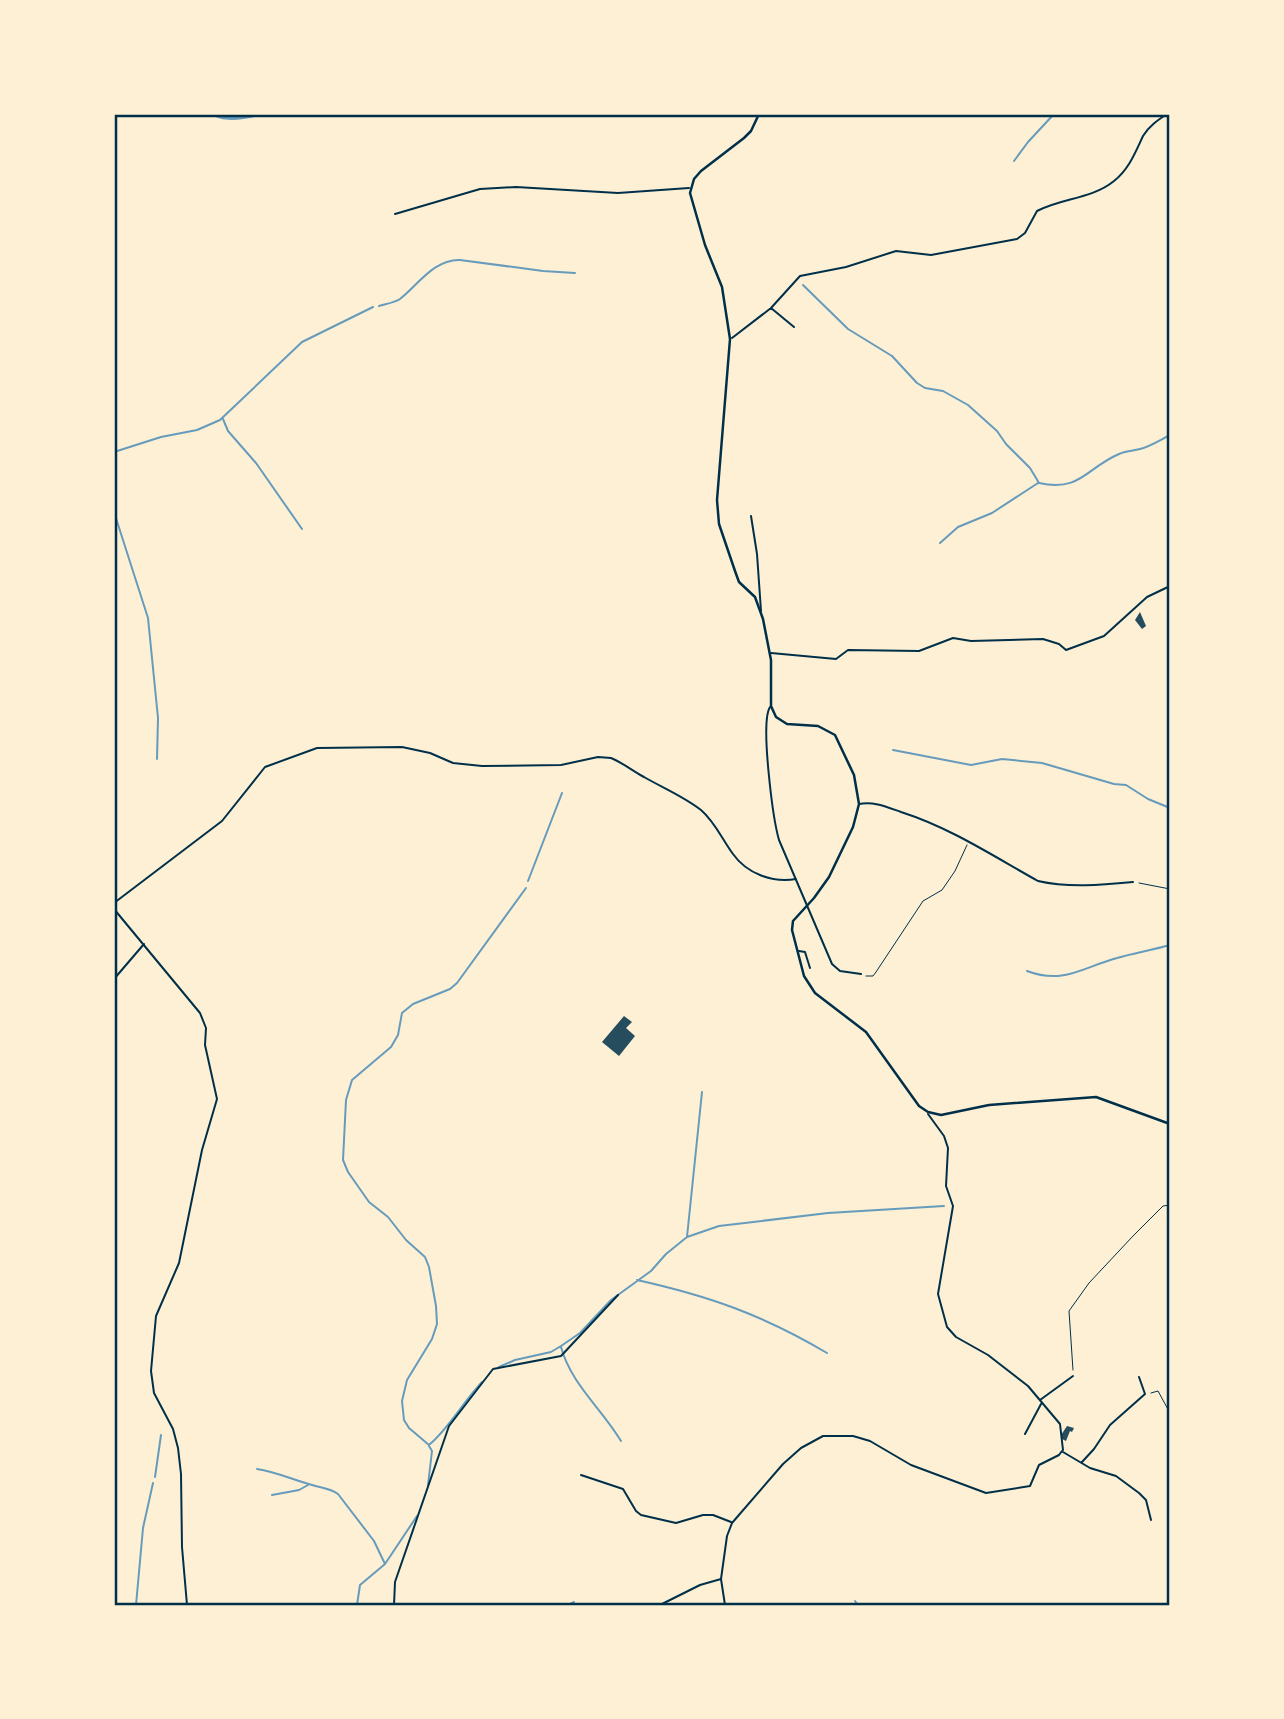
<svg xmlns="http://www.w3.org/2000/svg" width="1284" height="1719" viewBox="0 0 1284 1719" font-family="'PT Serif',serif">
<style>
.water{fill:#669bbc}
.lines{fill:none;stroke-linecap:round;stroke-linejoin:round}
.stream{stroke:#669bbc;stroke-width:2}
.building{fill:#264d5e}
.path{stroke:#003049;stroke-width:1}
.pedestrian{stroke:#003049;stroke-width:2}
.minor{stroke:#003049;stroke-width:2}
.secondary{stroke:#003049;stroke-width:2.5}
.neatline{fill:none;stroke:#003049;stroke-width:2.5}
</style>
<rect width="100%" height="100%" fill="#fdf0d5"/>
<path class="water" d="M210 114H268C250 118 225 125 210 114Z"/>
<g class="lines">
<path class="stream" d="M1014 161 1028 142 1054 114
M803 285 848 329 892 356 917 383 925 388 943 391 968 405 997 431 1006 444 1030 468 1039 483C1081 492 1086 468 1119 454 1125 451 1133 451 1140 449 1151 446 1160 440 1170 435
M379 306C385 304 394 303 400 299 418 285 434 259 460 260L543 271 575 273
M223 419 228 431 256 463 302 529
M114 452 161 437 197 430 220 420 302 342 373 307
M114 512 148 618 158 718 157 759
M940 543 958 527 992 513 1038 483
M893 750 971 765 1002 759 1042 763 1114 784 1126 785 1148 799 1170 808
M528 881 562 793
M1027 971C1064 985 1083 967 1117 958 1134 953 1153 950 1170 945
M687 1237 702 1092
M637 1280C709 1296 763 1315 827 1353
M561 1347C571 1384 602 1409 621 1441
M499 1367 515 1360 551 1352 561 1346 580 1333 611 1300 651 1271 666 1254 687 1237 719 1226 828 1213 944 1206
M430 1444C448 1429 464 1401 482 1382
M429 1445 409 1428 404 1420 402 1401 407 1380 432 1339 437 1324 436 1306 429 1267 425 1257 406 1240 388 1217 369 1202 348 1172 343 1160 346 1100 352 1080 391 1047 398 1035 402 1013 413 1004 450 989 457 983 526 888
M257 1469C277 1472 293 1480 312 1485 321 1488 330 1488 338 1494L374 1541 385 1564
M155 1477 161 1435
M428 1485 432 1451 429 1446
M272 1495 299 1490 308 1485
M855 1601 858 1605
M136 1605 143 1528 153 1483
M357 1605 360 1585 385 1564 417 1516
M568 1605 574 1602"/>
</g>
<path class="building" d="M1140 612 1146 626 1142 629 1135 620Z
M624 1016 632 1022 626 1028 635 1036 619 1056 602 1042Z
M1067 1426 1074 1428 1072 1432 1070 1431 1066 1441 1062 1439 1061 1435Z"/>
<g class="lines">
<path class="path" d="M1139 883 1170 889
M866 976H873L876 972 923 901 942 890 955 871 967 845
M1073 1370 1069 1311 1089 1283 1133 1236 1163 1206 1170 1205
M1151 1393 1158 1391 1170 1413"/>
<path class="pedestrian" d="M114 979 144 944"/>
<path class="minor" d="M395 214 480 189 516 187 618 193 689 188
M771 308 794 327
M732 338 771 308 800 276 846 267 896 251 931 255 1017 239 1025 233 1037 211C1061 198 1092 199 1114 181 1129 169 1135 153 1143 136 1149 126 1158 120 1167 114
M751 516 757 554 761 611
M771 653 836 659 848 650 919 651 953 638 971 641 1043 639 1059 644 1066 650 1104 636 1147 597 1170 586
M770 707C760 722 773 819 779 840L832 964 840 971 861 974
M859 804C874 801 887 807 901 812 951 828 993 856 1038 881 1068 888 1102 885 1133 882
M114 903 222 821 265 767 317 748 402 747 430 753 453 763 482 766 561 765 598 757 611 758C623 763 633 771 644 777 663 788 683 796 701 810 715 822 722 839 733 854 747 874 773 883 796 879
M114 909 200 1013 206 1028 205 1045 217 1099 202 1150 179 1263 156 1316 151 1371 154 1393 173 1429 178 1448 181 1474 182 1547 187 1605
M799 951 805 952 810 968
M928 1114 944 1136 948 1148 946 1186 953 1206 938 1294 947 1327 956 1337 988 1355 1028 1386 1060 1424 1063 1450
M1040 1400 1073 1376
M1025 1434 1041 1404
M1063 1452 1090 1468 1116 1476 1139 1493 1146 1500 1151 1520
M1082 1462 1094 1449 1110 1425 1145 1394 1139 1377
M581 1475 623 1489 636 1511 641 1515 676 1523 703 1515H713L731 1522
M721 1579 725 1605
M394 1605 395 1582 449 1426 493 1369 561 1356 618 1295
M660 1605 700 1585 721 1579 727 1536 732 1523 783 1464 801 1448 823 1436H853L870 1441 911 1465 986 1493 1030 1486 1039 1465 1059 1455 1062 1451"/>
<path class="secondary" d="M759 114 751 131 744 138 701 171 694 179 690 193 705 245 722 287 730 339 717 500 719 524 735 571 739 582 755 597 763 619 771 660V706L776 717 787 724 818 726 835 735 854 775 859 804 853 827 829 877 814 898 793 921 792 930 804 976 815 993 866 1032 919 1106 928 1112 941 1115 989 1105 1096 1097 1170 1124"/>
</g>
<rect width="1284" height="1719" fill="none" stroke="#fdf0d5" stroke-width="231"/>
<rect x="116" y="116" width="1052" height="1488" class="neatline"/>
</svg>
